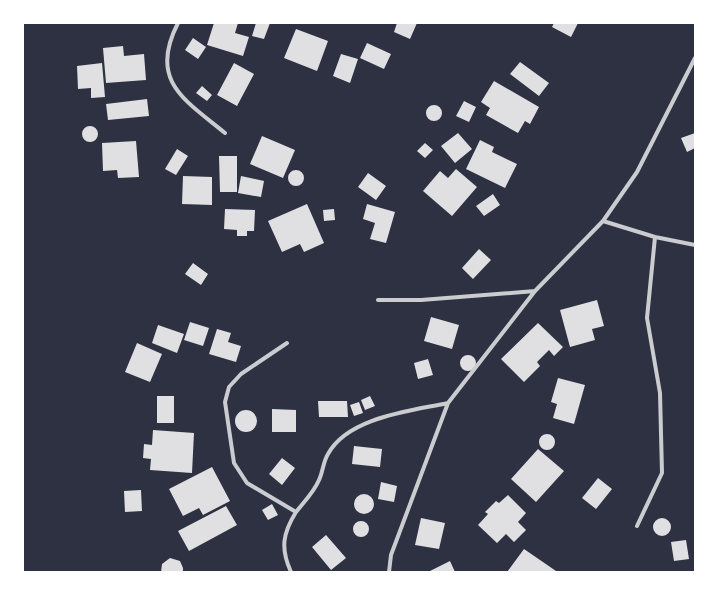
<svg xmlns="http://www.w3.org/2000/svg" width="718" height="595" viewBox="0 0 718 595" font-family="Signika,sans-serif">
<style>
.building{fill:#e0e0e3}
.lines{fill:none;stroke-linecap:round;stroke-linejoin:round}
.minor{stroke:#caccd0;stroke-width:4}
</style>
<rect width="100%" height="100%" fill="#2d3142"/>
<path class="building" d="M214 23H238L235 33 249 37 243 56 207 45Z
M256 23H270L264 39 252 36Z
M397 23H417L410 39 394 32Z
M554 23H578L571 37 552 27Z
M296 29 328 41 317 71 284 58Z
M193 38 206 47 198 59 185 50Z
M367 43 391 54 384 69 360 58Z
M123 46 124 56 144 54 146 80 106 83 103 48Z
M341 54 358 59 350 83 333 76Z
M520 62 549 83 539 96 510 74Z
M102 63 105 97 91 98V88L78 89 77 66Z
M234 63 254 74 237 106 217 95Z
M494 81 539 107 530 124 525 121 518 133 486 115 490 108 481 102Z
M202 86 212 95 207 101 196 93Z
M147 99 149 116 108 120 106 104Z
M464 101 476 107 469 122 456 116Z
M426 113a8 8 0 1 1 16 0a8 8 0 1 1-16 0Z
M82 134a8 8 0 1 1 16 0a8 8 0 1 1-16 0Z
M458 133 472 149 455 163 441 146Z
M695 133V148L687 152 681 138Z
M262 136 295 150 283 178 250 164Z
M480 140 494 147 492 152 517 164 505 188 466 169Z
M136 141 139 177 118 178 117 170 103 171 102 143Z
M425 143 433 150 425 158 417 151Z
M177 149 188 156 176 175 165 169Z
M219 156H237V192H220Z
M456 169 477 187 452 216 423 191 440 171 448 178Z
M288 178a8 8 0 1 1 16 0a8 8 0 1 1-16 0Z
M368 173 386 186 376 200 358 187Z
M183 176 212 177V205L182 204Z
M241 176 264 181 261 197 238 193Z
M493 194 500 205 484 216 476 206Z
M307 204 324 243 304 252 300 244 282 252 268 221Z
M367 204 395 212 386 243 370 239 375 223 363 219Z
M225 209 255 210 254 231H247V236H237V230L224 229Z
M334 209 335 220 324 221 323 210Z
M479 249 491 260 473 279 462 268Z
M193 263 208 274 201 285 185 274Z
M597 300 604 326 592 329 595 340 570 347 560 310Z
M431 317 459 325 452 349 424 341Z
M190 322 209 328 203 346 184 340Z
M538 323 563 347 554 356 549 350 537 362 540 366 524 382 501 359Z
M158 325 184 334 177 353 152 343Z
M217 329 231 333 228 342 241 346 236 362 209 354Z
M137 343 162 354 150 382 125 372Z
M460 363a8 8 0 1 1 16 0a8 8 0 1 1-16 0Z
M428 359 433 375 418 379 414 363Z
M558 378 585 385 574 424 553 418 557 404 551 402Z
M157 396H174V423H157Z
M370 396 375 406 365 410 361 400Z
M318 401H347L348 417H319Z
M359 402 363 413 354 416 350 405Z
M272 409 296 410V432H272Z
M235 421a11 11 0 1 1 22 0a11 11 0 1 1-22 0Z
M153 430 194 433 192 473 150 470 151 459 143 458 144 444 152 445Z
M539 442a8 8 0 1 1 16 0a8 8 0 1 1-16 0Z
M354 446 382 449 380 467 352 464Z
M538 449 564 471 536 502 511 479Z
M282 458 295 468 282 485 269 474Z
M212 467 230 501 203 515 199 508 183 516 169 489Z
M598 478 612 489 596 509 582 498Z
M381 482 397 486 394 502 378 499Z
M141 490 142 511 125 512 124 491Z
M354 504a10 10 0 1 1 20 0a10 10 0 1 1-20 0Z
M508 495 526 513 518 522 526 530 514 542 506 534 497 543 478 525 488 514 485 512 496 501 499 503Z
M272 504 278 515 268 520 262 510Z
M226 506 237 525 189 551 178 531Z
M421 518 445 523 439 549 415 545Z
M653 527a9 9 0 1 1 18 0a9 9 0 1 1-18 0Z
M353 529a8 8 0 1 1 16 0a8 8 0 1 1-16 0Z
M326 535 346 558 331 570 312 547Z
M686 540 689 559 674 561 671 542Z
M524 549 556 571 555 572H507Z
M170 558 180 561 183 568V572H161L162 564Z
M450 561 455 572H431L430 571Z"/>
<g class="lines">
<path class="minor" d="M178 23C148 81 185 100 225 133
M603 221 655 237 695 245
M378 300H421L535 291
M287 343 241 374 229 387 225 402 234 463 247 483 296 512C304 502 314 492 319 480 323 472 323 462 328 454 348 417 411 411 448 403L535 291 603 221 637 172 695 58
M637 526 662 473 660 393 647 318 655 237
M291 572C280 548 283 533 296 512
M389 572 391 555 448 403"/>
</g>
<rect width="718" height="595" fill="none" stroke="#ffffff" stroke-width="48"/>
</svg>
